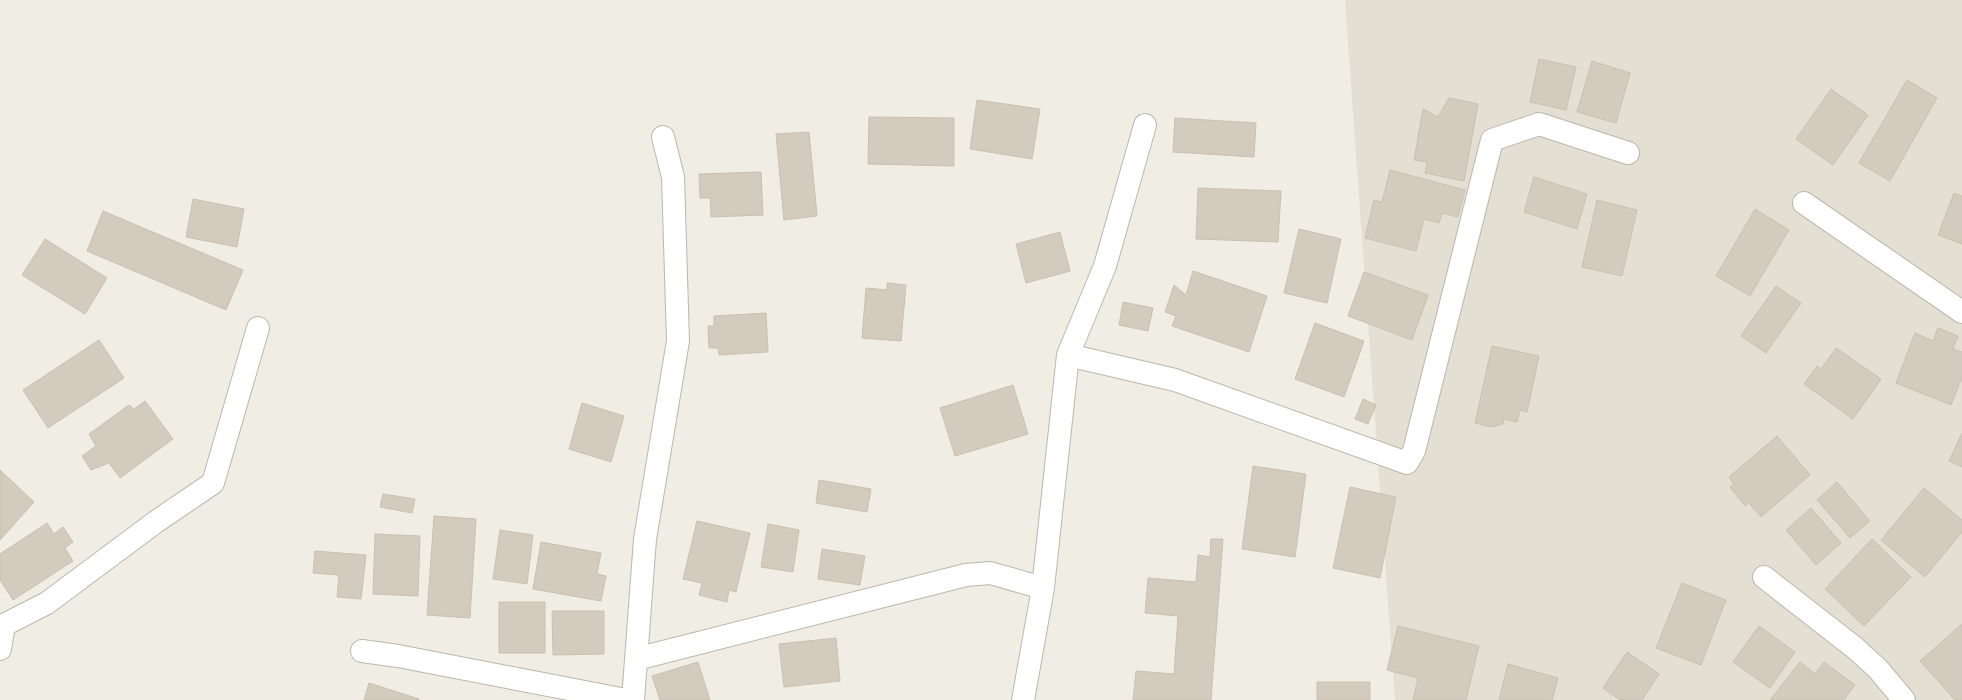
<svg xmlns="http://www.w3.org/2000/svg" width="1962" height="700" viewBox="0 0 1962 700" font-family="'Asap Condensed',sans-serif">
<style>
.residential{fill:#e3dfd2}
.building{fill:#d3cbbd;stroke:#cac0ae}
.lines{fill:none;stroke-linecap:round;stroke-linejoin:round}
.minor-casing{stroke:#bdb7aa;stroke-width:24}
.minor{stroke:#fff;stroke-width:22}
</style>
<rect width="100%" height="100%" fill="#f0ede4"/>
<path class="residential" d="M1345 0H1962V700H1395Z"/>
<path class="building" d="M1539 59 1576 67 1566 110 1530 102Z
M1592 61 1630 73 1616 123 1577 112Z
M1907 80 1937 98 1890 181 1859 163Z
M1831 89 1868 115 1833 165 1796 139Z
M1449 98 1478 104 1464 181 1425 173 1427 162 1414 160 1423 109 1438 117Z
M977 100 1040 109 1032 159 970 149Z
M869 117 954 118V166L868 164Z
M1175 118 1256 123 1254 157 1173 152Z
M809 132 817 216 784 220 776 134Z
M1390 170 1465 190 1458 217 1442 213 1439 223 1424 219 1416 251 1365 238 1374 200 1382 202Z
M761 172 763 215 711 217 710 198H700L699 174Z
M1534 177 1587 194 1577 229 1524 212Z
M1198 188 1281 191 1278 242 1196 239Z
M1954 193 1962 196V244L1938 235Z
M193 199 244 209 237 247 186 237Z
M1597 200 1637 210 1622 276 1582 267Z
M1755 209 1789 230 1750 296 1716 276Z
M103 211 243 270 226 310 87 251Z
M1299 229 1341 239 1327 303 1284 293Z
M1060 232 1070 271 1026 283 1016 244Z
M45 239 107 278 85 314 22 275Z
M1193 271 1267 296 1249 352 1172 326 1176 316 1165 312 1174 285 1186 295Z
M1364 272 1428 295 1412 340 1348 316Z
M887 283 906 285 901 341 862 338 866 288 887 290Z
M1776 286 1801 303 1766 353 1741 336Z
M1123 302 1153 308 1148 331 1119 325Z
M766 313 768 352 719 355 718 348H709L708 326H714V316Z
M1315 323 1364 341 1344 397 1295 379Z
M1938 328 1958 336 1953 349 1962 352V377L1951 405 1896 383 1915 333 1933 341Z
M99 340 124 378 48 428 23 390Z
M1492 346 1539 356 1527 412 1520 410 1517 422 1504 419 1503 424 1491 427 1475 423Z
M1836 348 1881 379 1853 419 1804 384 1817 366 1821 369Z
M1013 385 1028 434 955 456 940 408Z
M1363 399 1376 405 1368 424 1355 419Z
M145 401 173 439 120 478 109 463 91 470 82 456 96 446 89 434 129 405 134 409Z
M582 403 624 416 611 462 569 449Z
M1962 433V467L1949 461Z
M1777 436 1810 475 1761 517 1749 503 1745 506 1730 487 1734 484 1729 477Z
M1253 466 1306 474 1295 557 1242 549Z
M0 470 34 502 0 540Z
M819 480 871 489 867 512 816 503Z
M1837 482 1870 521 1850 538 1817 500Z
M1350 487 1396 497 1380 578 1333 568Z
M1924 488 1962 520V532L1925 577 1881 540Z
M383 494 415 499 412 513 380 507Z
M1811 508 1841 543 1816 565 1786 530Z
M434 516 476 519 470 618 427 615Z
M697 521 750 533 736 592 729 590 727 602 699 595 702 583 683 579Z
M47 523 54 534 63 527 73 542 65 548 73 561 13 600 0 580V554Z
M768 524 799 530 793 572 761 567Z
M500 530 533 535 527 584 493 579Z
M375 534 420 536 418 596 373 594Z
M1211 539H1223L1211 700H1133L1136 671 1174 674 1178 616 1145 613 1148 578 1196 582 1198 555 1210 557Z
M1872 539 1911 577 1864 626 1825 589Z
M541 542 601 553 597 574 606 576 601 601 533 589Z
M822 549 865 556 860 585 818 579Z
M315 551 366 555 361 599 337 597 339 575 313 573Z
M1682 583 1726 600 1701 665 1656 648Z
M499 602H545V653H499Z
M552 611H604V654L553 655Z
M1962 624V700H1955L1920 661Z
M1398 626 1479 646 1466 700H1413L1418 678 1387 670Z
M1759 626 1795 652 1770 688 1733 662Z
M836 638 840 681 784 687 779 644Z
M1627 652 1659 674 1642 700H1620L1603 688Z
M698 662 710 700H660L652 676Z
M1800 662 1815 674 1824 662 1855 685 1844 700H1770Z
M1508 664 1558 678 1552 700H1499Z
M1317 682H1370V700H1317Z
M369 683 419 699V700H364Z"/>
<g class="lines">
<g class="minor-casing">
<path id="minor" d="M1804 203 1962 312
M1068 355 1175 380 1407 463 1414 451 1492 140 1539 124 1628 153
M1764 577 1855 648 1878 669 1904 700
M0 627 47 603 157 521 213 483 258 328
M0 649 4 625
M362 651 398 656 626 700
M636 659 966 575 990 573 1043 588
M633 700 645 539 678 341 673 177 663 137
M1023 700 1043 588 1068 355 1105 266 1145 125"/>
</g>
<use href="#minor" class="minor"/>
</g>
</svg>
